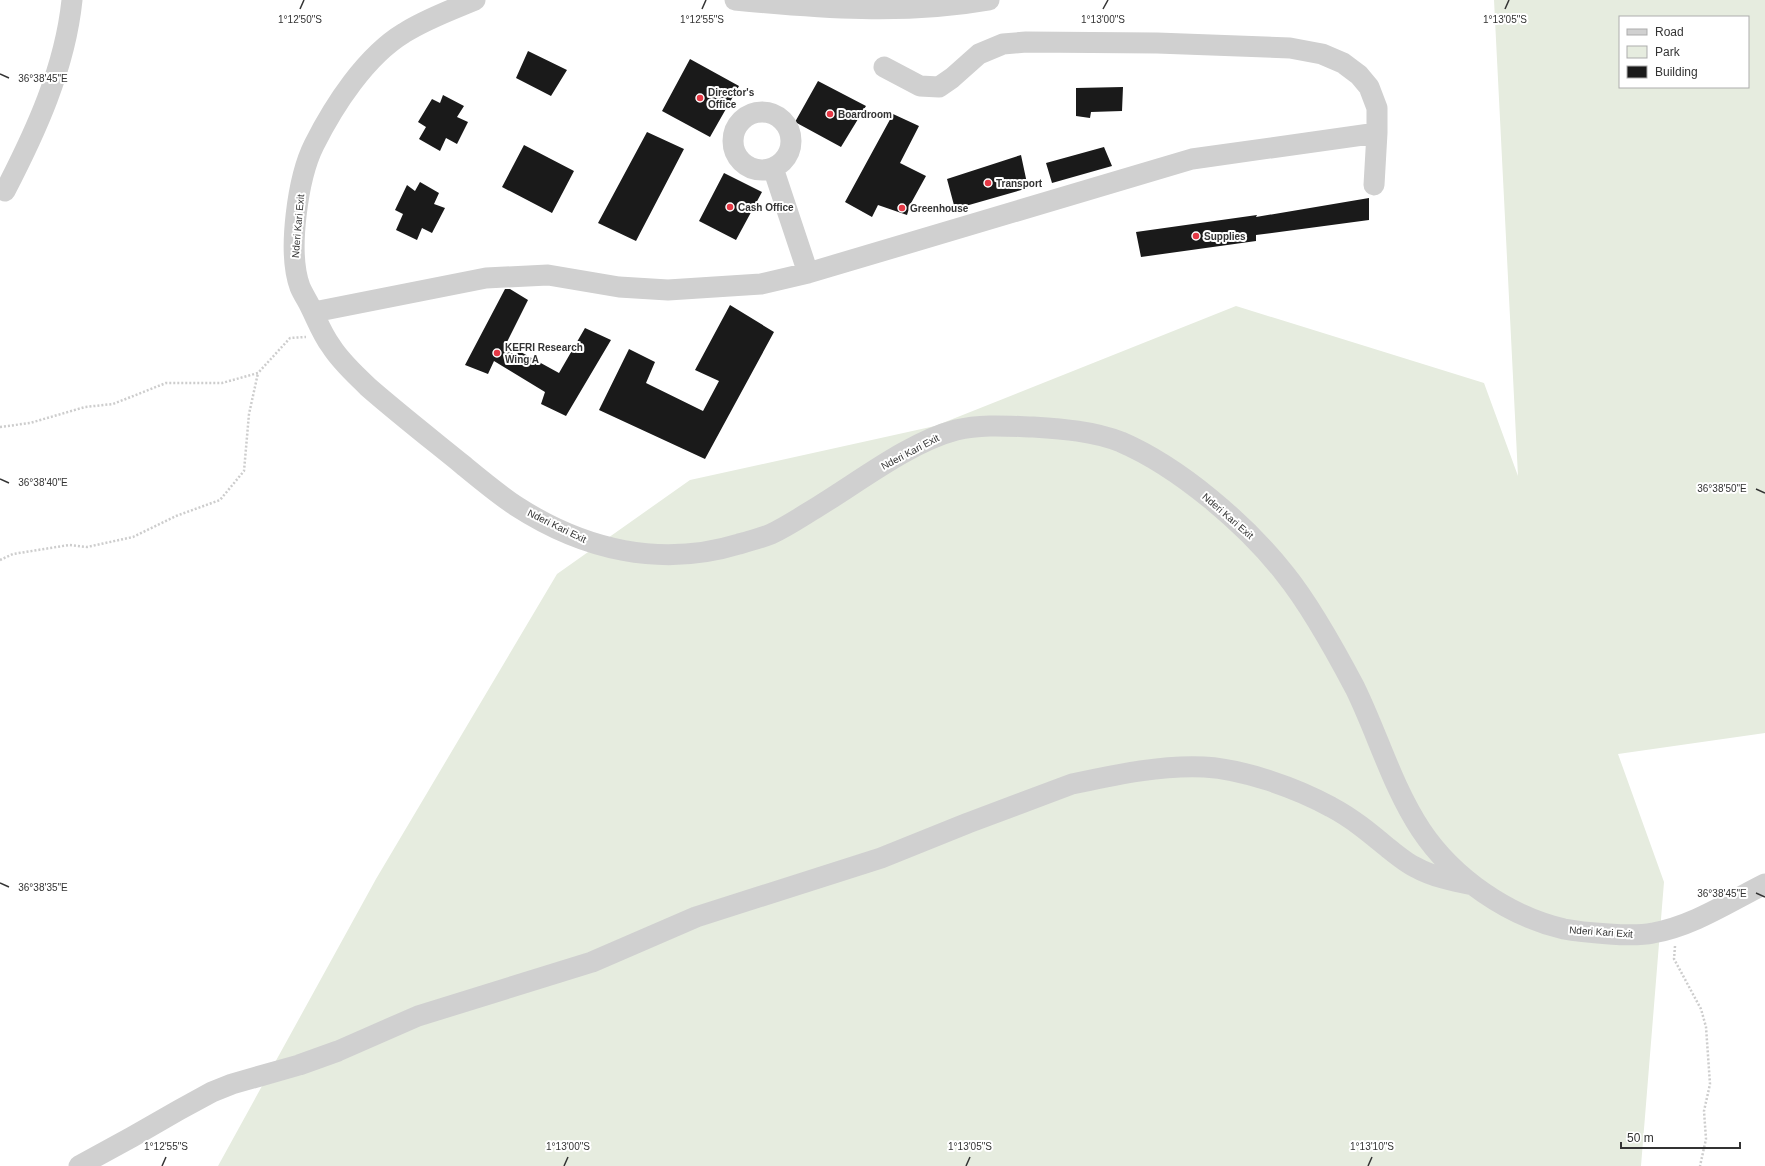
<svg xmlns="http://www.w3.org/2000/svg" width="1765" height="1166" viewBox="0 0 1765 1166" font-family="Helvetica,sans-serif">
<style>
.green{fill:#e6ecdf;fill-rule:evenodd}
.building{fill:#1a1a1a}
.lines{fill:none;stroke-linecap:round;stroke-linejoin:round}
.path{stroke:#cdcdcd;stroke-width:2.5;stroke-dasharray:2 2;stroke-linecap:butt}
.minor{stroke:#d0d0d0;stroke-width:21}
.ticks{fill:none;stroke:#333;stroke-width:1.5}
.poi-dot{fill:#e63946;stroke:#fff;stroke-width:1.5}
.labels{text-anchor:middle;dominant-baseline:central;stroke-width:4;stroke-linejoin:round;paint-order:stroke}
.poi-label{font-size:10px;font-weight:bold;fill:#333;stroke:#fff;text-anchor:start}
.street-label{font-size:10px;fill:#333;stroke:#fff}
.ticks-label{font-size:10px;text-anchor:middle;fill:#333;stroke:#fff;stroke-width:4;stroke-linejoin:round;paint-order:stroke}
</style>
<rect width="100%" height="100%" fill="#fff"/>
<path class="green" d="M1494 0H1765V733L1618 754 1664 882 1641 1166H218L376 879 557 574 690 480 935 426 1236 306 1484 383 1518 476ZM1620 17H1748V87H1620Z"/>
<path class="building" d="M528 51 567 70 551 96 516 78Z
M690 59 739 86 710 137 662 111Z
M818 81 866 106 841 147 795 122Z
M1123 87 1122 111 1091 112 1090 118 1076 116V88Z
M443 95 464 106 457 117 468 122 457 144 446 138 440 151 419 139 426 127 418 122 432 99 440 103Z
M893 114 919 126 900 163 926 176 910 205 907 215 878 205 872 217 845 202Z
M647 132 684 149 636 241 598 223Z
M524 145 574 171 552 213 502 187Z
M1104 147 1112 166 1052 183 1046 163Z
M1021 155 1028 188 955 209 947 179Z
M724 173 762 192 736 240 699 221Z
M420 182 439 193 434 204 445 208 432 233 422 228 417 240 396 230 403 214 395 210 407 185 415 191Z
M1369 198V220L1256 235V241L1141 257 1136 232 1257 215 1256 217Z
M505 289H510L528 300 506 344 559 373 585 328 611 340 566 416 541 404 545 392 494 361 488 374 465 365Z
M730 305 774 332 705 459 599 410 629 349 655 362 646 383 703 411 719 381 695 370Z"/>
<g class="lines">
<path class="path" d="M0 427 30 423 85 407 113 404 166 383H222L258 373 290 338 306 337
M0 560 13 554 69 545 87 547 133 537 176 516 220 500 244 471 249 414 258 373
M1675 946 1674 959 1701 1009 1706 1027 1710 1084 1704 1111 1706 1139 1700 1166"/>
<path class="minor" d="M475 0C451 10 426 19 404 33 366 56 334 105 314 145 298 177 287 252 300 287 303 294 307 300 310 306 317 320 322 334 331 346 341 362 355 374 368 387 399 414 431 439 463 465 480 479 498 494 516 506 584 550 661 568 739 544 750 541 761 538 771 534 788 526 804 515 819 506 860 481 910 442 956 430 981 424 1007 426 1033 427 1063 429 1093 431 1121 442 1179 467 1246 524 1285 574 1310 605 1336 652 1355 688 1378 735 1392 786 1421 830 1453 878 1508 916 1564 929 1579 932 1594 933 1609 934 1623 935 1639 936 1653 933 1693 926 1729 902 1765 884
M735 0C819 8 905 15 989 0
M884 67 920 86 939 87 952 78 979 54 1003 44 1026 42 1157 43 1290 48 1322 54 1343 63 1359 75 1369 87 1377 108V133L1374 185
M733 141a29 29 0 1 1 58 0a29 29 0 1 1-58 0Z
M773 168 808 273
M5 191C36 131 65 68 72 0
M314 312 486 278 548 275 619 287 668 290 761 284 808 273 1192 159 1377 133
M79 1166 132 1137 179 1110 212 1092 232 1084 299 1065 338 1051 418 1016 592 962 696 917 881 858 968 823 1072 784C1115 775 1160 765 1204 767 1243 769 1297 788 1331 807 1352 818 1370 833 1388 848 1396 854 1405 862 1415 867 1433 877 1453 881 1473 885"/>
</g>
<path class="ticks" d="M300 9 304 0M702 9 706 0M1103 9 1108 0M1505 9 1509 0M0 74 9 78M0 479 9 483M1756 489 1765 493M0 883 9 887M1756 893 1765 897M162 1166 166 1157M564 1166 568 1157M966 1166 970 1157M1368 1166 1372 1157"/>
<g class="poi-dot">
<circle cx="700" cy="98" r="4"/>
<circle cx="830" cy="114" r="4"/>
<circle cx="988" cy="183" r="4"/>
<circle cx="730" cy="207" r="4"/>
<circle cx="902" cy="208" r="4"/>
<circle cx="1196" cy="236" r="4"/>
<circle cx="497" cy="353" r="4"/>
</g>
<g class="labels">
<g class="poi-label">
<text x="708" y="92">Director's<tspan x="708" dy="12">Office</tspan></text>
<text x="838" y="114">Boardroom</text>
<text x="996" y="183">Transport</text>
<text x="738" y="207">Cash Office</text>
<text x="910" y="208">Greenhouse</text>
<text x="1204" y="236">Supplies</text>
<text x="505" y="347">KEFRI Research<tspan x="505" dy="12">Wing A</tspan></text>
</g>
<g class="street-label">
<text transform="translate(298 226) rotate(-85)">Nderi Kari Exit</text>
<text transform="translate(910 452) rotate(-28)">Nderi Kari Exit</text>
<text transform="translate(1228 516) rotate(41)">Nderi Kari Exit</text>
<text transform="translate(557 526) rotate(26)">Nderi Kari Exit</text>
<text transform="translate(1601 932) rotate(4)">Nderi Kari Exit</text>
</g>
</g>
<g class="ticks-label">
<text x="300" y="23">1°12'50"S</text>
<text x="702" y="23">1°12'55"S</text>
<text x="1103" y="23">1°13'00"S</text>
<text x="1505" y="23">1°13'05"S</text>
<text x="43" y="82">36°38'45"E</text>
<text x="43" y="486">36°38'40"E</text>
<text x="1722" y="492">36°38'50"E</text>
<text x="43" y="891">36°38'35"E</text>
<text x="1722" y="897">36°38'45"E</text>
<text x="166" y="1150">1°12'55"S</text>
<text x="568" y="1150">1°13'00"S</text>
<text x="970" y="1150">1°13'05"S</text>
<text x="1372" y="1150">1°13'10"S</text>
</g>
<rect x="1619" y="16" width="130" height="72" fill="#ffffff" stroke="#adadad"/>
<rect x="1627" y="29" width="20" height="6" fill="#d0d0d0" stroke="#adadad"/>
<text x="1655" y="36" font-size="12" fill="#333333">Road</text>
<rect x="1627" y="46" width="20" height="12" fill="#e6ecdf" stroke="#adadad"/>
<text x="1655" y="56" font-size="12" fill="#333333">Park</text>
<rect x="1627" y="66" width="20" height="12" fill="#1a1a1a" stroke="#adadad"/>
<text x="1655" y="76" font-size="12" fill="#333333">Building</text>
<path d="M1621 1142v6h119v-6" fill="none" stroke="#333333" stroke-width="2"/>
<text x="1627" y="1142" font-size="12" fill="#333333" stroke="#ffffff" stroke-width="3" paint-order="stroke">50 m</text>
</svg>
